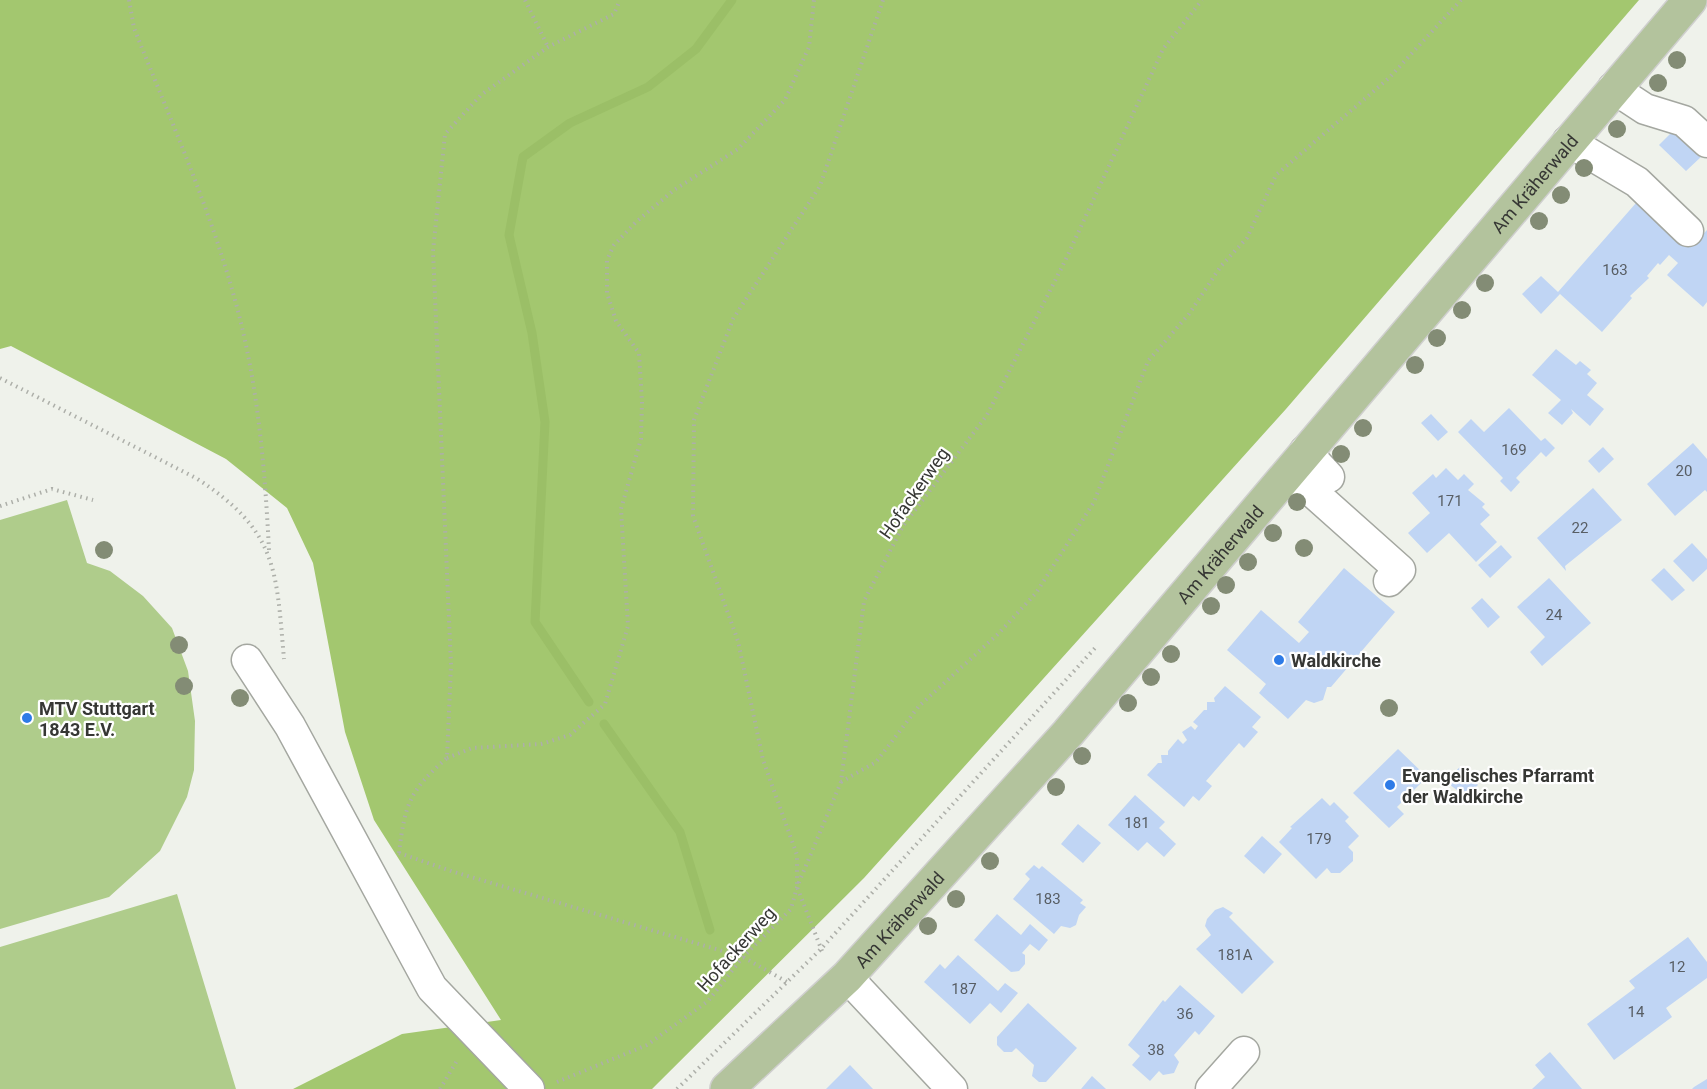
<svg xmlns="http://www.w3.org/2000/svg" width="1707" height="1089" viewBox="0 0 1707 1089" font-family="Roboto,sans-serif">
<style>
.green{fill:#afcc8b}
.forest{fill:#a3c76f}
.lines{fill:none;stroke-linecap:round;stroke-linejoin:round}
.stream{stroke:#9bbf67;stroke-width:9}
.building{fill:#c0d5f4}
.minor-casing{stroke:#a4a7a0;stroke-width:33}
.major-casing{stroke:#cfcfce;stroke-width:36}
.path{stroke:#adafa9;stroke-width:4;stroke-dasharray:1.5 4.5;stroke-linecap:butt}
.minor{stroke:#fff;stroke-width:30}
.major{stroke:#b3c39d;stroke-width:33}
.tree{fill:#838c75}
.poi-dot{fill:#2e7be7;stroke:#fff;stroke-width:2}
.labels{text-anchor:middle;dominant-baseline:central;stroke-width:4.5;stroke-linejoin:round;paint-order:stroke}
.number-label{font-size:15px;fill:#585e64}
.street-label{font-size:18px;fill:#363734;stroke:#fff}
.poi-label{font-size:18px;font-weight:bold;fill:#363734;stroke:#fff;text-anchor:start}
</style>
<rect width="100%" height="100%" fill="#eff2eb"/>
<path class="green" d="M67 500 87 563 110 571 143 596 172 628 188 671 195 721 194 770 187 797 160 851 109 897 0 929V520Z
M177 894 236 1089H0V947Z"/>
<path class="forest" d="M0 0H1639L1286 409 864 878 652 1089H293L402 1034 501 1020 374 820 345 732 313 563 287 508 226 459 11 346 0 349Z"/>
<g class="lines">
<path class="stream" d="M589 702 535 622 545 422 532 333 509 235 523 157 570 123 648 87 696 49 732 0
M604 724 680 832 710 930"/>
</g>
<path class="building" d="M1675 129 1702 156 1686 171 1659 145Z
M1636 203 1692 246 1707 230V302L1703 307 1667 275 1678 263 1669 255 1660 265 1658 263 1647 276 1649 278 1630 296 1632 298 1602 332 1560 294 1541 314 1522 294 1541 276 1558 292Z
M1556 349 1576 365 1580 361 1591 370 1587 374 1597 383 1587 395 1604 409 1590 426 1571 409 1573 413 1562 425 1548 413 1561 400 1532 375Z
M1509 408 1541 441 1545 438 1555 448 1546 457 1541 452 1516 478 1520 482 1511 492 1500 481 1503 478 1458 432 1471 419 1484 432Z
M1431 414 1448 432 1438 441 1421 423Z
M1693 443 1707 459V492L1705 490 1675 516 1647 484Z
M1603 447 1614 459 1599 473 1588 461Z
M1446 468 1458 480 1464 474 1474 484 1468 490 1485 504 1482 507 1490 515 1480 524 1497 542 1476 562 1449 533 1427 553 1408 533 1430 513 1412 493 1433 474 1436 478Z
M1593 488 1622 520 1565 566 1566 571 1537 538Z
M1692 543 1707 559V569L1693 582 1673 561Z
M1501 545 1512 557 1490 578 1478 565Z
M1344 568 1395 612 1331 687H1327L1323 700 1314 703 1306 700 1288 719 1259 693 1266 684 1227 650 1261 610 1299 643 1309 632 1298 622Z
M1664 568 1685 590 1672 601 1651 580Z
M1549 578 1591 623 1542 666 1530 652 1545 637 1517 607Z
M1482 598 1500 617 1488 628 1471 608Z
M1225 686 1261 717 1252 727 1258 732 1244 748 1239 743 1206 781 1212 786 1199 801 1193 796 1184 807 1147 775 1158 763H1162L1161 755H1168V751L1178 739 1183 744 1187 740 1182 732 1191 726 1195 730 1198 726 1193 722 1204 710H1207V702H1215L1214 698Z
M1398 749 1427 777 1397 807 1404 814 1389 828 1353 793Z
M1460 767 1478 785 1466 797 1445 781Z
M1135 795 1165 822 1159 828 1176 844 1164 857 1147 842 1138 851 1108 825Z
M1322 798 1330 806 1334 802 1349 817 1345 821 1359 836 1348 847 1353 852V861L1340 873H1331L1327 868 1316 879 1279 842 1292 828 1290 827Z
M1078 824 1101 843 1083 863 1061 844Z
M1262 836 1282 854 1264 874 1244 856Z
M1034 865 1039 869 1042 866 1083 900 1080 903 1086 907 1079 915 1076 925 1070 928 1061 926 1054 934 1013 899 1030 879 1025 874Z
M1223 907 1233 913 1229 917 1274 962 1242 994 1196 949 1211 935 1205 926 1207 919 1215 910Z
M997 914 1021 935 1030 924 1048 940 1039 951 1030 944 1022 953 1025 955V964L1019 971 1011 972 974 940Z
M1688 937 1707 962V978L1666 1008 1672 1017 1614 1060 1587 1024 1635 988 1629 981Z
M958 955 998 991 1005 983 1018 993 1001 1013 990 1003 970 1024 924 982 940 964 945 969Z
M1180 985 1215 1016 1199 1035 1195 1031 1174 1055 1179 1062 1174 1073 1163 1075 1159 1071 1150 1081 1132 1065 1140 1056 1128 1045 1163 1000 1165 1002Z
M1028 1003 1077 1048 1046 1082H1039L1032 1076 1034 1065 1016 1048 1012 1052H1004L997 1045V1037Z
M1550 1052 1582 1089H1532L1545 1077 1535 1065Z
M850 1065 873 1089H826Z
M1092 1076 1106 1089H1081Z
M1707 1079V1089H1692L1694 1087Z"/>
<g class="lines">
<g class="minor-casing">
<path id="minor" d="M1613 88 1645 109 1684 121 1707 142
M1568 141 1637 182 1688 231
M1305 451 1329 477
M1289 471 1400 570 1389 581
M247 660 290 726 432 988 529 1089
M847 977 952 1089
M1211 1089 1244 1052"/>
</g>
<g class="major-casing">
<g id="major">
<path id="s1" d="M727 1089 847 977 1068 733 1690 0"/>
</g>
</g>
<path class="path" d="M129 0 134 28C172 124 215 219 240 319 259 396 265 472 269 550
M525 0 548 47
M0 378 196 478C278 531 276 569 284 659
M0 506 52 489 93 500
M447 758 472 748 541 744 570 735 605 704 628 626 621 509 641 439 642 402 639 353 616 321 607 293V260L614 245 636 222 674 190 738 149 785 100 809 47 814 0
M841 782 876 762 919 706 998 634 1036 593 1094 502 1148 361 1189 314 1221 266 1247 238 1276 175 1389 78 1461 0
M399 853C405 804 409 791 447 758L451 665 433 251 445 134 481 95 548 47 614 14 620 0
M399 853 454 872 743 957 789 983
M822 951 797 887V855L763 760 738 641 693 516 694 420 733 319 820 186 883 0
M557 1082 647 1045 708 1001 743 957 791 909 797 887 841 782 864 601 903 526 987 415 1066 259 1163 49 1202 0
M440 1089 458 1059
M677 1089 820 950 1095 648"/>
<use href="#minor" class="minor"/>
<use href="#major" class="major"/>
</g>
<g class="tree">
<circle cx="1677" cy="60" r="9"/>
<circle cx="1658" cy="83" r="9"/>
<circle cx="1617" cy="129" r="9"/>
<circle cx="1584" cy="168" r="9"/>
<circle cx="1561" cy="195" r="9"/>
<circle cx="1539" cy="221" r="9"/>
<circle cx="1485" cy="283" r="9"/>
<circle cx="1462" cy="310" r="9"/>
<circle cx="1437" cy="338" r="9"/>
<circle cx="1415" cy="365" r="9"/>
<circle cx="1363" cy="428" r="9"/>
<circle cx="1341" cy="454" r="9"/>
<circle cx="1297" cy="502" r="9"/>
<circle cx="1273" cy="533" r="9"/>
<circle cx="1304" cy="548" r="9"/>
<circle cx="104" cy="550" r="9"/>
<circle cx="1248" cy="562" r="9"/>
<circle cx="1226" cy="585" r="9"/>
<circle cx="1211" cy="606" r="9"/>
<circle cx="179" cy="645" r="9"/>
<circle cx="1171" cy="654" r="9"/>
<circle cx="1151" cy="677" r="9"/>
<circle cx="184" cy="686" r="9"/>
<circle cx="240" cy="698" r="9"/>
<circle cx="1128" cy="703" r="9"/>
<circle cx="1389" cy="708" r="9"/>
<circle cx="1082" cy="756" r="9"/>
<circle cx="1056" cy="787" r="9"/>
<circle cx="990" cy="861" r="9"/>
<circle cx="956" cy="899" r="9"/>
<circle cx="928" cy="926" r="9"/>
</g>
<g class="poi-dot">
<circle cx="1279" cy="660" r="6"/>
<circle cx="27" cy="718" r="6"/>
<circle cx="1390" cy="785" r="6"/>
</g>
<g class="labels">
<g class="number-label">
<text x="1615" y="270">163</text>
<text x="1514" y="450">169</text>
<text x="1684" y="471">20</text>
<text x="1450" y="501">171</text>
<text x="1580" y="528">22</text>
<text x="1554" y="615">24</text>
<text x="1137" y="823">181</text>
<text x="1319" y="839">179</text>
<text x="1048" y="899">183</text>
<text x="1235" y="955">181A</text>
<text x="1677" y="967">12</text>
<text x="964" y="989">187</text>
<text x="1636" y="1012">14</text>
<text x="1185" y="1014">36</text>
<text x="1156" y="1050">38</text>
</g>
<g class="street-label">
<text stroke="none"><textPath href="#s1" startOffset="1214">Am Kräherwald</textPath></text>
<text transform="translate(914 493) rotate(-55)">Hofackerweg</text>
<text stroke="none"><textPath href="#s1" startOffset="728">Am Kräherwald</textPath></text>
<text stroke="none"><textPath href="#s1" startOffset="242">Am Kräherwald</textPath></text>
<text transform="translate(736 949) rotate(-48)">Hofackerweg</text>
</g>
<g class="poi-label">
<text x="1291" y="660">Waldkirche</text>
<text x="39" y="708">MTV Stuttgart<tspan x="39" dy="21">1843 E.V.</tspan></text>
<text x="1402" y="775">Evangelisches Pfarramt<tspan x="1402" dy="21">der Waldkirche</tspan></text>
</g>
</g>
</svg>
